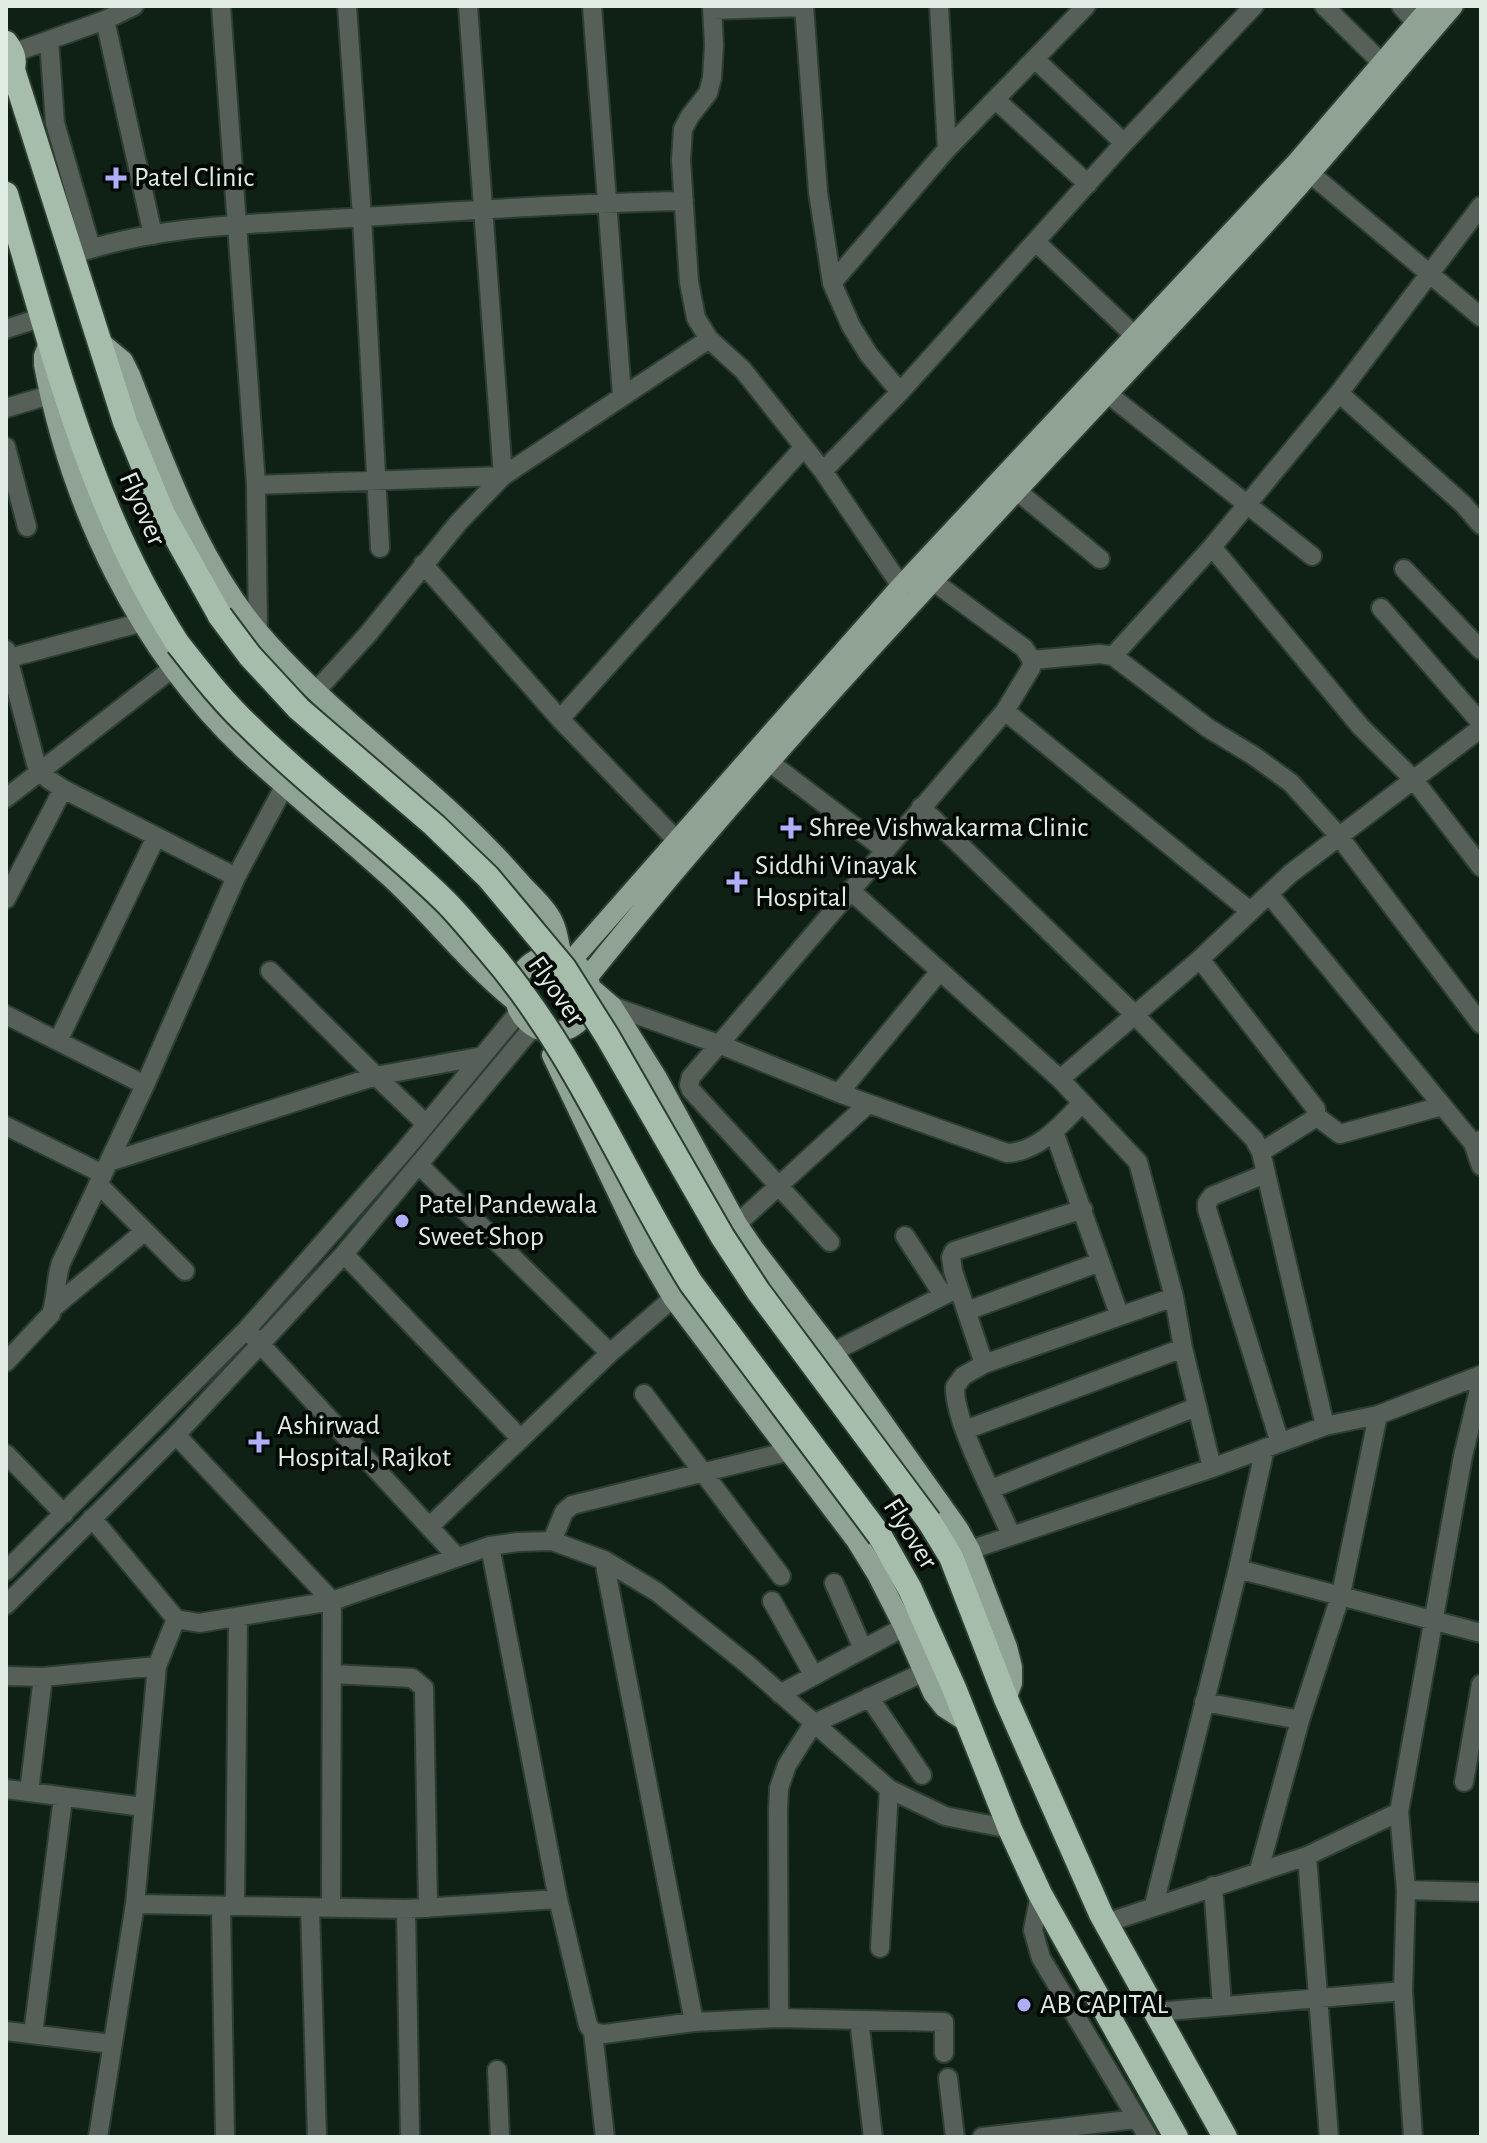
<svg xmlns="http://www.w3.org/2000/svg" width="1487" height="2143" viewBox="0 0 1487 2143" font-family="'Alegreya Sans',sans-serif">
<style>
.lines{fill:none;stroke-linecap:round;stroke-linejoin:round}
.minor-casing{stroke:#2c3e32;stroke-width:22}
.major-casing{stroke:#2c3e32;stroke-width:24}
.highway-casing{stroke:#2c3e32;stroke-width:28}
.minor{stroke:#565f58;stroke-width:18}
.major{stroke:#8fa294;stroke-width:20}
.highway{stroke:#a6bdac;stroke-width:24}
.highway-bridge-casing{stroke:#2c3e32;stroke-width:28;stroke-linecap:butt}
.highway-bridge{stroke:#a6bdac;stroke-width:24}
.poi-dot{fill:#b0aefa;stroke:#030905;stroke-width:3}
.labels{text-anchor:middle;dominant-baseline:central;stroke-width:8;stroke-linejoin:round;paint-order:stroke}
.poi-label{font-size:28px;fill:#e1ede4;stroke:#030905;text-anchor:start}
.street-label{font-size:28px;fill:#e1ede4;stroke:#030905}
</style>
<rect width="100%" height="100%" fill="#0f2115"/>
<g class="lines">
<g class="minor-casing">
<path id="minor" d="M221 6 256 485 258 631
M347 6 362 217 380 548
M592 6 622 395
M712 6 714 45 712 78 708 93 690 116 683 129 681 160 689 282 696 318 709 339 743 370 823 471 901 586
M804 6 818 192 832 283 851 326 869 355 900 392
M939 6 947 149
M1324 6 1382 63
M1401 6 1416 23
M712 10 804 7
M105 20 153 235
M49 40 55 123 91 248
M13 53 105 20 134 6
M1036 60 1124 143
M996 100 1088 184
M1299 164 1481 317
M1036 242 1136 337
M72 255C159 224 257 224 349 218 461 211 572 203 684 201
M832 283 947 149 1086 6
M6 329 43 317
M1098 386 1312 556
M1339 393 1463 504 1481 525
M6 408 50 395
M6 447 27 527
M823 471 900 392 1124 143 1254 6
M256 485 503 476 468 6
M1017 491 1100 559
M1212 547 1360 726 1414 780 1481 867
M423 564 560 719 686 850
M1404 569 1481 650
M1381 608 1481 723
M6 650 36 764 48 779 63 789 236 877
M1113 656 1212 547 1339 393 1481 206
M6 659 143 622
M1032 660 1100 654 1113 656 1208 728 1254 756 1291 783 1338 835 1481 1024
M316 691 368 634 458 523 503 476 709 339
M1005 711 1250 911
M560 719 804 447
M760 755 884 849
M6 798 173 668
M921 807 1134 1014 1254 1139 1261 1152 1325 1426
M850 890 1060 1079 1138 1162 1174 1297 1183 1348 1212 1468
M1269 894 1473 1143 1481 1140
M6 899 63 789
M1200 959 1316 1109V1116L1312 1120 1261 1152
M270 971 376 1076 483 1056
M612 1006 721 1045 839 1093 1007 1153C1038 1152 1062 1124 1082 1103
M6 1015 145 1085
M58 1041 156 837
M1060 1079 1200 959 1290 874 1481 728
M839 1093 940 971
M1316 1116 1340 1134 1442 1106
M6 1126 103 1174
M1054 1132 1119 1314
M1473 1143 1481 1166
M109 1162 376 1076 426 1124
M419 1165 610 1353
M1265 1174 1212 1196 1207 1203V1209L1280 1443
M98 1184 185 1271
M737 1224 868 1104
M905 1236 943 1295
M830 1242 691 1090 689 1085 691 1077 1005 711 1031 668 1032 660 1024 648 922 573
M344 1254 521 1439
M54 1307 145 1231
M967 1311 1100 1262
M252 1335 457 1557
M833 1352 958 1288
M6 1362 51 1314C57 1298 55 1280 61 1263L145 1085 236 877 285 785
M984 1364 953 1271 951 1257 954 1251 1083 1209
M644 1394 781 1576
M965 1430 1183 1348
M176 1435 332 1601 331 1908
M6 1454 64 1514
M991 1489 1196 1407
M92 1518 176 1619 199 1623 332 1601 490 1546 518 1542 552 1541 604 1560 657 1592 747 1664 889 1789 945 1816 1010 1829
M429 1527 610 1353 673 1298
M1011 1535C996 1499 954 1423 955 1387L963 1376 984 1364 1174 1297
M552 1541 564 1512 572 1505 790 1451
M490 1546 558 1899 588 2025 593 2032 604 2034 694 2022 779 2018 944 2022V2053
M970 1550 1212 1468 1325 1426 1378 1415 1481 1375
M604 1560 694 2022
M1238 1569 1481 1633
M6 1571 247 1329 404 1151 519 1012
M834 1583 863 1649
M772 1601 814 1676
M6 1605 176 1435 344 1254 533 1027
M332 1674 412 1678 424 1688 428 1908
M6 1676 43 1677 157 1666
M780 1694 904 1627
M869 1697 922 1775
M1204 1702 1300 1720
M1464 1782 1481 1684
M6 1789 143 1807
M29 1792 43 1677
M1399 1812 1406 1890 1403 1991 1413 2137
M1307 1856 1329 2137
M1259 1870 1300 1720 1341 1594 1378 1415
M1213 1886 1222 2005
M1406 1890 1481 1892
M1040 1894 1033 1930 1041 1958 1148 2137
M135 1904 406 1909 558 1899
M1154 1905 1238 1569 1265 1448
M235 1906 238 1619
M221 1907 225 2137
M310 1908 317 2137
M406 1909 410 2137
M1106 1923 1307 1856 1399 1812 1463 1456 1481 1381
M880 1948 889 1789
M1156 2012 1403 1991
M779 2018 778 1811 779 1788 787 1765 813 1724 924 1672
M859 2020 873 2137
M6 2031 112 2044
M593 2032 605 2137
M33 2034 63 1798
M497 2070 500 2137
M948 2078 955 2137
M98 2137 135 1904 157 1666 176 1619
M982 2137 1137 2119"/>
</g>
<g class="major-casing">
<path id="major" d="M50 341 44 356V365C71 508 139 650 245 750 292 794 343 834 391 878 434 918 469 964 515 1001
M99 341 123 361 130 375C166 467 200 568 268 643 345 728 443 793 518 880 529 893 546 907 553 922 558 932 559 946 562 957
M515 994a38 38 0 1 1 76 0a38 38 0 1 1-76 0Z
M571 961 901 586 1297 162 1431 6
M587 978C796 717 1030 479 1256 234 1324 160 1387 82 1453 6
M591 988 612 1006 657 1078 737 1224 754 1249 833 1352 959 1530 970 1550 1007 1647 1012 1667V1683L1006 1699
M552 1055 645 1250 673 1298 856 1540 877 1574 904 1627 933 1693 944 1707 967 1722"/>
</g>
<g class="highway-casing">
<path id="highway" d="M6 43C16 56 17 68 6 80
M13 70 125 422 163 514 220 616
M6 194C52 348 90 508 178 644
M929 1521 951 1557 1006 1699 1101 1914 1225 2137
M880 1536 910 1589 954 1688 1010 1829 1040 1894 1176 2137"/>
</g>
<use href="#minor" class="minor"/>
<use href="#major" class="major"/>
<use href="#highway" class="highway"/>
<g class="highway-bridge-casing">
<path id="highway-bridge" d="M220 616 250 656 299 709 434 825 488 877 564 968 607 1036 722 1236 758 1291 929 1521
M178 644C201 673 223 702 250 727 312 789 383 840 445 901 461 917 475 935 489 951 575 1050 623 1173 691 1283L880 1536"/>
</g>
<use href="#highway-bridge" class="highway-bridge"/>
</g>
<g class="poi-dot">
<path d="M112 166h8v8h8v8h-8v8h-8v-8h-8v-8h8z"/>
<path d="M787 816h8v8h8v8h-8v8h-8v-8h-8v-8h8z"/>
<path d="M733 870h8v8h8v8h-8v8h-8v-8h-8v-8h8z"/>
<circle cx="402" cy="1221" r="8"/>
<path d="M255 1430h8v8h8v8h-8v8h-8v-8h-8v-8h8z"/>
<circle cx="1024" cy="2005" r="8"/>
</g>
<g class="labels">
<g class="poi-label">
<text x="134" y="178">Patel Clinic</text>
<text x="809" y="828">Shree Vishwakarma Clinic</text>
<text x="755" y="866">Siddhi Vinayak<tspan x="755" dy="32">Hospital</tspan></text>
<text x="418" y="1205">Patel Pandewala<tspan x="418" dy="32">Sweet Shop</tspan></text>
<text x="277" y="1426">Ashirwad<tspan x="277" dy="32">Hospital, Rajkot</tspan></text>
<text x="1040" y="2005">AB CAPITAL</text>
</g>
<g class="street-label">
<text transform="translate(142 509) rotate(66)">Flyover</text>
<text transform="translate(556 991) rotate(55)">Flyover</text>
<text transform="translate(910 1534) rotate(58)">Flyover</text>
</g>
</g>
<rect width="1487" height="2143" fill="none" stroke="#e1ede4" stroke-width="16"/>
</svg>
